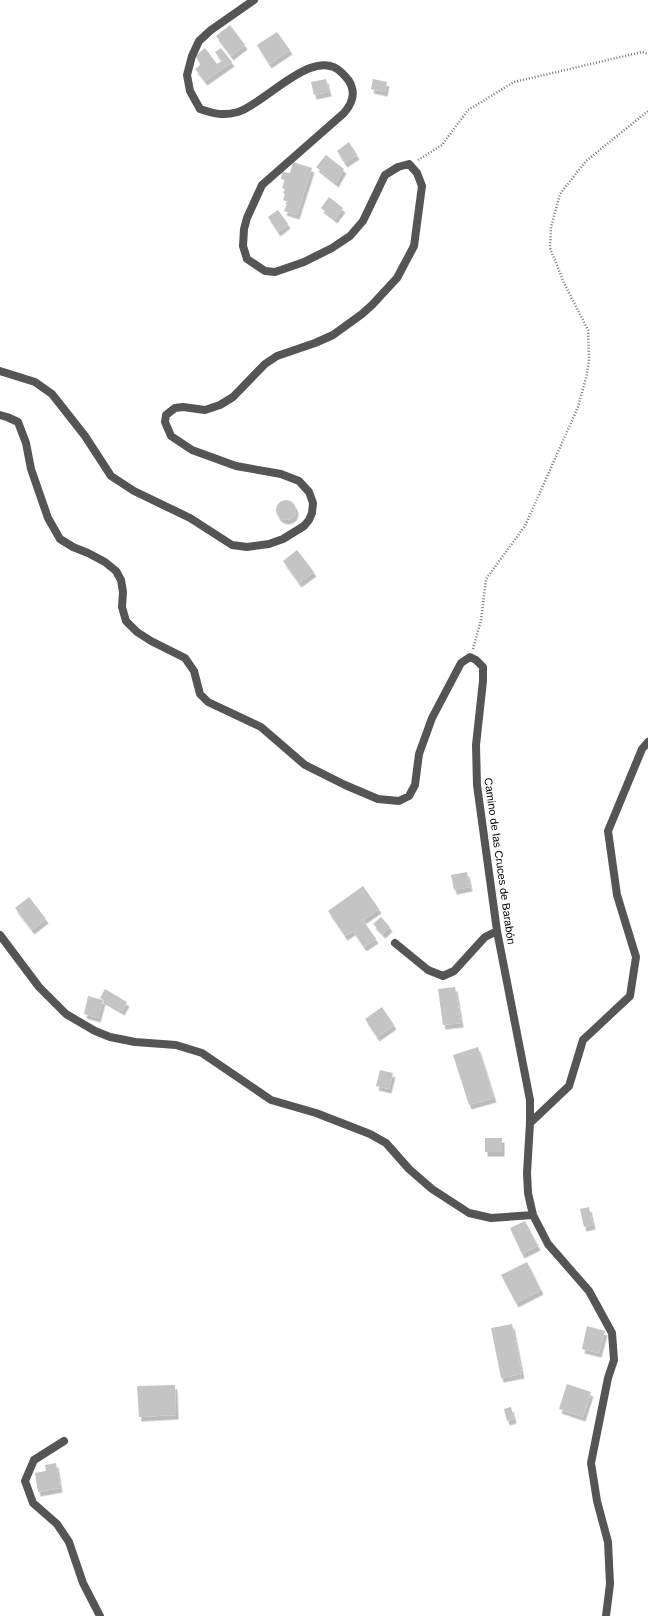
<svg xmlns="http://www.w3.org/2000/svg" width="648" height="1616" viewBox="0 0 648 1616" font-family="Arial,sans-serif">
<style>
.building{fill:#c4c4c4;filter:url(#shadow)}
.lines{fill:none;stroke-linecap:round;stroke-linejoin:round}
.path{stroke:#777;stroke-width:2.5;stroke-dasharray:1 2;stroke-linecap:butt}
.minor{stroke:#555;stroke-width:8}
.labels{text-anchor:middle;dominant-baseline:central;stroke-width:3;stroke-linejoin:round;paint-order:stroke}
.street-label{font-size:11px;fill:#000;stroke:#fff}
</style>
<defs>
<filter id="shadow"><feDropShadow dx="2.5" dy="4.5" stdDeviation="0" flood-color="#0004"/></filter>
</defs>
<rect width="100%" height="100%" fill="#fff"/>
<path class="building" d="M230 25 245 45 231 56 216 36Z
M277 32 290 50 269 64 257 45Z
M205 48 217 64 222 61 215 52 221 48 232 62 205 81 195 69 201 64 195 56Z
M326 79 329 92 314 95 311 82Z
M373 79 387 82 385 92 371 89Z
M349 142 357 155 345 163 337 151Z
M326 155 344 169 336 183 316 167Z
M293 162 312 168 297 215 284 211 288 202 283 200 285 194 283 193 285 189 282 188 285 180 281 179 282 172 290 173Z
M329 197 343 208 335 219 321 208Z
M278 210 288 224 278 232 268 217Z
M276 510a10 10 0 1 1 20 0a10 10 0 1 1-20 0Z
M297 550 314 572 299 583 283 561Z
M467 872 470 887 454 890 451 875Z
M363 886 379 909 363 920 376 939 364 947 353 931 345 936 328 911Z
M29 897 46 919 32 930 15 908Z
M381 917 390 927 383 934 373 924Z
M455 987 461 1023 443 1025 438 989Z
M105 989 127 1002 122 1011 100 998Z
M88 996 103 1000 98 1018 84 1014Z
M382 1007 394 1025 377 1037 365 1019Z
M478 1047 494 1098 469 1105 453 1055Z
M380 1070 393 1073 389 1089 376 1086Z
M485 1138H502V1152H485Z
M589 1207 593 1225 584 1227 580 1209Z
M525 1221 538 1246 522 1254 510 1228Z
M527 1262 541 1290 516 1303 501 1275Z
M512 1324 522 1374 501 1378 491 1328Z
M587 1326 605 1331 599 1353 582 1349Z
M567 1384 591 1392 583 1417 559 1409Z
M175 1385 176 1415 139 1417 137 1386Z
M511 1407 514 1419 507 1421 504 1409Z
M56 1463 60 1488 38 1492 35 1473 46 1471 45 1465Z"/>
<g class="lines">
<path class="path" d="M418 160 442 145 468 110 514 82 642 52 648 54
M473 649 481 620 486 579 525 526 578 407 586 378 589 361 588 330 564 283 550 248 551 227 560 194 586 161 648 111"/>
<path class="minor" d="M0 371 35 382 52 394 85 436 111 476 134 491 190 518 232 545 247 547 269 544 283 539 304 526 309 520 312 513 313 503 309 492 299 481 281 474 236 466 192 450 171 436 165 422 166 415 175 408 183 407 205 410 220 405 233 397 265 364 277 356 315 343 333 335 362 314 372 305 397 278 414 246 422 186 417 173 409 164 398 167 385 175 363 221 350 236 332 248 304 262 275 272 265 271 247 259 243 246 244 229 247 218 262 185 344 113C350 106 355 98 352 88 351 82 347 78 342 73 315 44 265 104 238 112 223 116 215 114 200 109L190 91 187 75 192 56 199 41 211 30 254 0
M0 415 7 417 18 422 26 443 31 469 48 518 60 539 73 547 88 553 105 562 116 571 121 580 123 592 122 607 126 621 137 632 151 641 185 658 194 671 200 694 208 702 261 727 305 765 345 785 378 799 399 801 409 796 415 785 419 754 432 718 461 663 470 657 476 660 483 667V681L476 745 477 785 497 931 530 1100V1123L527 1173 528 1193 533 1215 548 1244 589 1291 612 1333 614 1360 608 1378 591 1463 597 1501 608 1542 610 1584 606 1616
M0 935 39 987 66 1014 95 1031 110 1037 135 1042 176 1045 202 1053 271 1100 316 1113 370 1134 386 1143 409 1169 432 1189 469 1213 491 1218 533 1215
M395 943 428 970 443 976 454 971 485 937 497 931
M530 1123 569 1086 583 1040 630 996 636 957 617 895 608 831 642 749 648 742
M64 1441 34 1460 25 1481 33 1503 57 1524 69 1542 83 1583 100 1616"/>
</g>
<g class="labels">
<g class="street-label">
<text transform="translate(500 861) rotate(82)">Camino de las Cruces de Barabón</text>
</g>
</g>
</svg>
